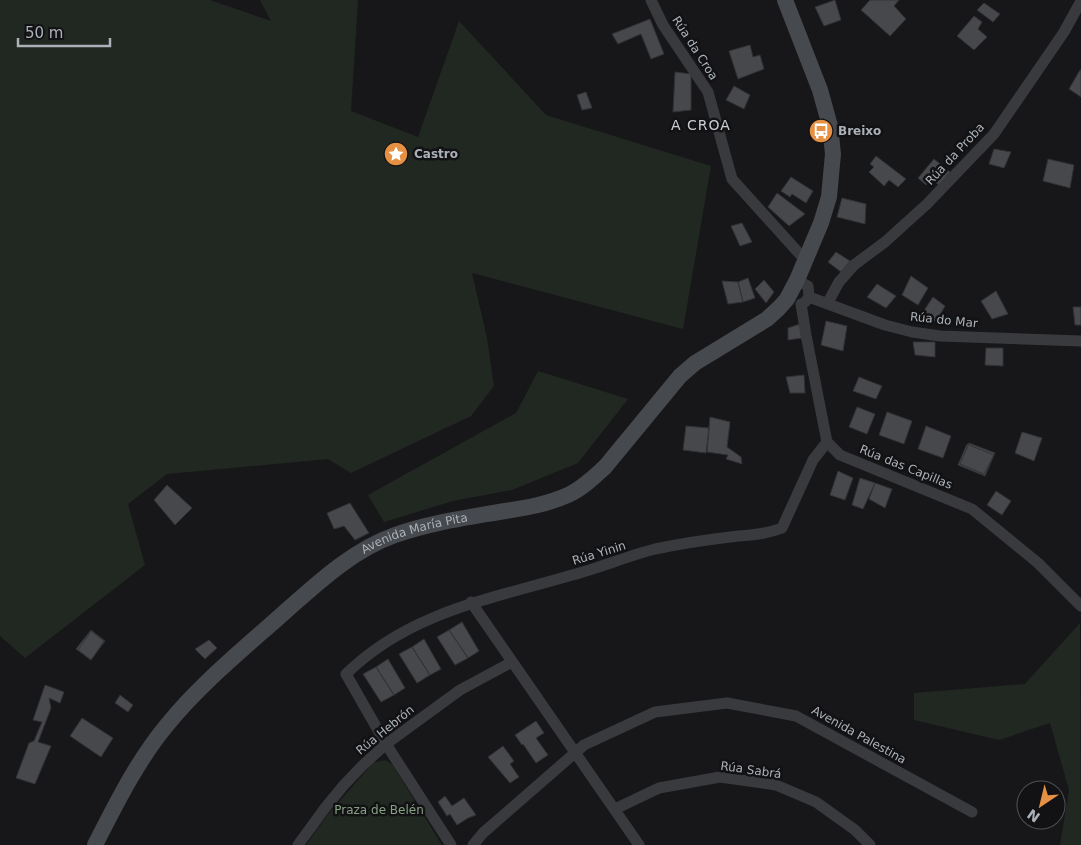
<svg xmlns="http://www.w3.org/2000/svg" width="1081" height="845" viewBox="0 0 1081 845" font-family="'DejaVu Sans',sans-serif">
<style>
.green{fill:#212821}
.building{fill:#46484c;stroke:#313235}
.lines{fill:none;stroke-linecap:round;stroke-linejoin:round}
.street{stroke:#383a3d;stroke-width:11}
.secondary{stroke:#46494d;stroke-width:16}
.labels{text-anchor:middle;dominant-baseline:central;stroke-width:5;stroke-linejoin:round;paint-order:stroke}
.street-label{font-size:12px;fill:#aab1b8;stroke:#121214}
.poi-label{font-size:12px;font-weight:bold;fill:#aab1b8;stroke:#121214;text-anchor:start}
.park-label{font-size:12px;fill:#86a183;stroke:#121214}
.neighbourhood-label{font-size:14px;letter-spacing:1px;fill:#cbcfd4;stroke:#121214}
</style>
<rect width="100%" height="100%" fill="#171719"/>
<path class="green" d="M0 0H210L271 21 260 0H358L351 111 418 137 459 21 546 115 711 166 683 329 472 273 487 338 494 386 471 416 351 473 328 459 167 474 128 504 145 565 25 658 0 636Z
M538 371 628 399 578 463 512 490 453 501 384 522 368 495 516 413Z
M1080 623 1081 845H1060L1069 790 1050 723 999 740 914 720V693L1025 684Z
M385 760 392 764 442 845H306L329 813 373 763Z"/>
<path class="building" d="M835 0 841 20 824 26 815 7Z
M870 0H899L894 6 906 19 890 36 861 10Z
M984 3 1000 14 993 22 977 10Z
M974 16 982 22 978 29 987 37 974 50 957 36Z
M650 19 664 54 651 59 641 34 618 44 612 34Z
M750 45 753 57 760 55 764 69 738 79 729 51Z
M1080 70H1081V97L1069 89Z
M675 72 691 74V110L673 112Z
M734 86 750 95 744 109 726 100Z
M586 92 592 108 582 110 577 95Z
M994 149 1011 152 1004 168 989 164Z
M876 156 906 179 898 187 889 180 884 186 869 172 874 167 870 164Z
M934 159 950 172 939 185 931 179 926 185 918 178Z
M1048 159 1074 165 1070 188 1043 181Z
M791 177 813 191 806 203 792 194 790 197 781 191Z
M777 193 805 214 789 226 768 207Z
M842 198 866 204 865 224 837 217Z
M742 223 752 242 740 246 731 226Z
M836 252 850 261 841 272 828 262Z
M911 276 928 288 918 305 902 295Z
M748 278 755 298 743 302 738 282Z
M764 280 774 292 766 303 755 289Z
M722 281 738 282 743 302 728 304Z
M877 284 896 296 886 308 867 297Z
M996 291 1008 314 992 319 981 301Z
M933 297 945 306 936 322 921 315Z
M1073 307H1081V325H1075Z
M826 321 847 326 843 351 821 345Z
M800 324 802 338 788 340V328Z
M913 342H935V357L915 355Z
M986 348H1003V366L985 365Z
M804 375 805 393H790L786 377Z
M859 377 882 386 876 399 853 391Z
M857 407 875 414 867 434 849 427Z
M887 412 912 421 904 444 879 435Z
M710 417 730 422 727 447 741 457 742 464 726 459 728 455 707 452Z
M686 426 709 428 706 453 683 450Z
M926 426 951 436 943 458 918 449Z
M1022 432 1042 438 1034 461 1015 453Z
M969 443 995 453 984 474 960 464Z
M967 444 994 455 985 476 958 465Z
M838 471 853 478 845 500 830 495Z
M860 478 875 483 863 509 852 505Z
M875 483 892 489 885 508 869 499Z
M167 485 192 508 175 525 154 500Z
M996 491 1011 501 1002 515 987 505Z
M350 503 369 533 355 540 344 526 334 529 327 513Z
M462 622 479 651 468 658 449 630Z
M91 630 105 641 91 660 76 649Z
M449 630 468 658 455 665 437 637Z
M91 631 104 641 91 660 78 650Z
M424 639 441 669 430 675 412 647Z
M209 640 217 648 205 659 195 649Z
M412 647 430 675 417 683 399 654Z
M388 659 405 688 394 695 376 667Z
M376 667 394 695 381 702 363 674Z
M45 685 64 692 60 703 49 698 51 708 38 742 51 746 35 784 16 778 29 743 34 741 42 722 33 720Z
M120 695 133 705 128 712 115 703Z
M82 718 113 738 101 757 70 736Z
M536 721 544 733 536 738 548 755 536 763 523 744 522 745 515 735Z
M503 746 514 761 510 764 519 777 510 783 488 757Z
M445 796 452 806 464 798 476 815 468 818 457 825 450 814 447 816 438 802Z"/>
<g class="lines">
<path class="street" d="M651 0 663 25 708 92 732 179 806 261
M797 280 808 286 809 297 805 302
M809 297 885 325 912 332 940 336 1081 341
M801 304 806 335 827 442 840 455 972 509 1038 563 1081 606
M827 304 839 282 854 265 885 242 927 204 994 134 1064 32 1081 1
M471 602 639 845
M615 809 659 788 720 777 776 785 816 802 855 830 870 845
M298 845 325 808 343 786 362 766 386 744 460 690 512 662
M451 845 386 744 346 674C409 612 491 599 572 575 600 568 627 556 655 549 679 544 705 540 730 537 747 535 765 535 782 528L813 460 827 442
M473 845 483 833 584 745 655 712 727 703 796 716 972 812"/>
<path class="secondary" id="s1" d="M95 845C116 804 137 761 167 725 202 682 246 647 287 610 320 581 353 550 395 535 429 523 464 518 499 512 523 508 546 505 568 495 582 489 594 477 605 467L680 376 695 363 767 319 779 308 787 299 797 280 821 223 829 197 831 175 833 154 830 126 820 90 785 0"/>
</g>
<defs>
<g id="bus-disc" transform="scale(1.25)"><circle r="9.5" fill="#e59043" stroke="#121214"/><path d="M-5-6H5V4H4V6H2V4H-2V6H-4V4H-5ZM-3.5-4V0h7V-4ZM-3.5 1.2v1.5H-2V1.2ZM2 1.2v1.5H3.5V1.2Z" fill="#fff"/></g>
<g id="sight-disc" transform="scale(1.25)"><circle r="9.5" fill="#e59043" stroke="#121214"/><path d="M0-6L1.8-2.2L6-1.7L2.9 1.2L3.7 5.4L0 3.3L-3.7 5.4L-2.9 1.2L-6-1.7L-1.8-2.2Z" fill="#fff"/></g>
</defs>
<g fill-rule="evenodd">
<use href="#bus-disc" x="821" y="131"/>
<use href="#sight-disc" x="396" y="154"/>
</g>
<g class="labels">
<g class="street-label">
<text transform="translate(695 48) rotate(57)">Rúa da Croa</text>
<text transform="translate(955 154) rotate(-47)">Rúa da Proba</text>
<text transform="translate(944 320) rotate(6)">Rúa do Mar</text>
<text transform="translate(906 467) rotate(22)">Rúa das Capillas</text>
<text stroke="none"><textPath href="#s1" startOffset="458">Avenida María Pita</textPath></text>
<text transform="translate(599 553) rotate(-17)">Rúa Yinin</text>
<text transform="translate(385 730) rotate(-39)">Rúa Hebrón</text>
<text transform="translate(859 735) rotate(29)">Avenida Palestina</text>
<text transform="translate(751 770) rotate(8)">Rúa Sabrá</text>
</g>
<g class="poi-label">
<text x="838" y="131">Breixo</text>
<text x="414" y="154">Castro</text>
</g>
<g class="park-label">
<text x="379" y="810">Praza de Belén</text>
</g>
<g class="neighbourhood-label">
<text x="701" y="125">A CROA</text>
</g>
</g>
<g transform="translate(1041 805) rotate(215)"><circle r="24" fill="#121214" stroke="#4f5256"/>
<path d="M0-4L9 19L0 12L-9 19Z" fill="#e59043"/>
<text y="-8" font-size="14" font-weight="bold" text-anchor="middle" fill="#aab1b8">N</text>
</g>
<path d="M18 38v8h92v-8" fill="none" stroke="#aab1b8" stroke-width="2.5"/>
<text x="25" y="38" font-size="15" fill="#aab1b8" stroke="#121214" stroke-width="4" paint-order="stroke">50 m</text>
</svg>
